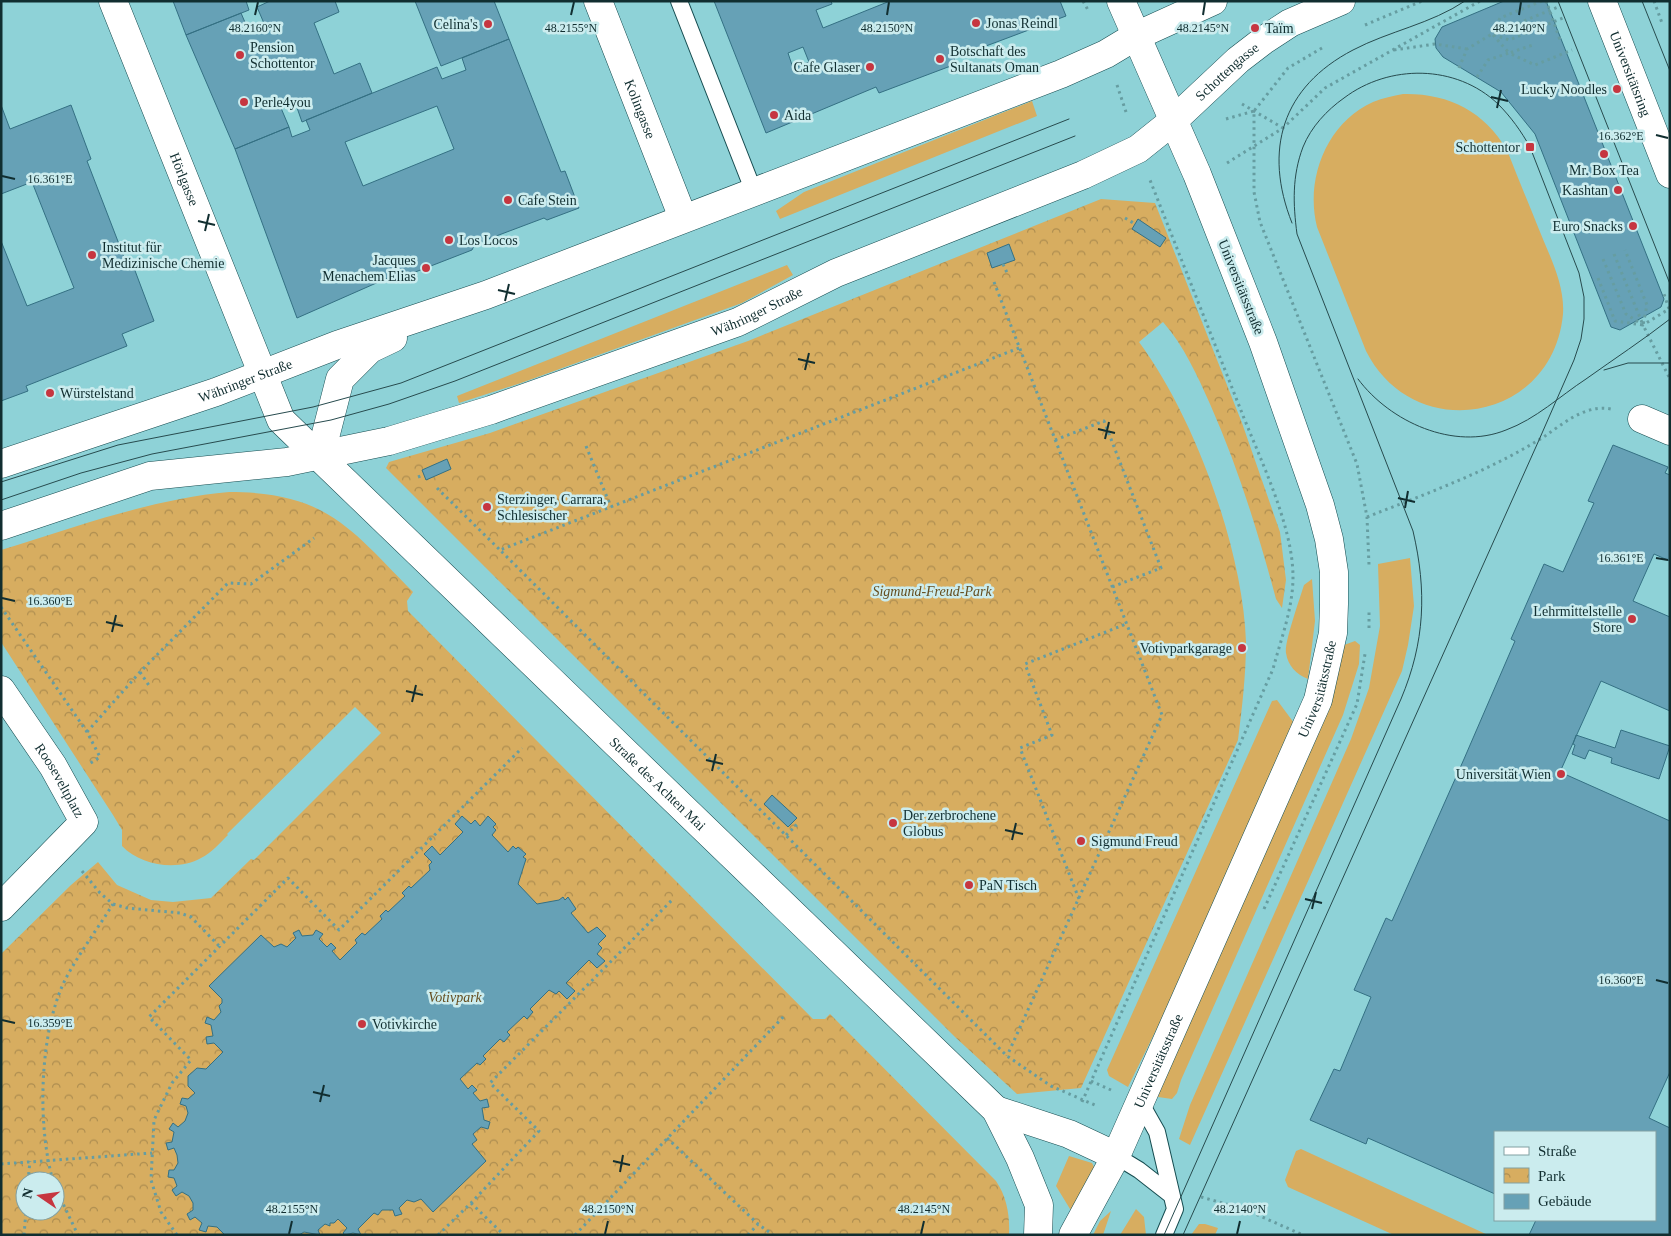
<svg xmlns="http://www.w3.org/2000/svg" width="1671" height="1236" viewBox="0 0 1671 1236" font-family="Georgia,serif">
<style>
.grass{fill:#d7ad60}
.park{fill:url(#park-crowns);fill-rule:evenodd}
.building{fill:#66a1b6;stroke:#347083;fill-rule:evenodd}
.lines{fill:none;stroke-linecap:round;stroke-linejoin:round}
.lane-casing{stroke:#164c50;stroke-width:18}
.street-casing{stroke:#164c50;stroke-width:29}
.secondary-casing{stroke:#164c50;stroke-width:29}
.path{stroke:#669da1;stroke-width:3;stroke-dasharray:2.5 4;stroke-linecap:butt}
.lane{stroke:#fff;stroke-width:16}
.street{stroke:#fff;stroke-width:28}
.secondary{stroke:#fff;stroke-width:28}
.tram{stroke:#274b4e;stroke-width:1}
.path-bridge{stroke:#669da1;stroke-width:3;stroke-dasharray:2.5 4;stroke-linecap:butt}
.ticks{fill:none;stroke:#112e30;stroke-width:2}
.poi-dot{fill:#c63640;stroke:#cbecee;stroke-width:2}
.labels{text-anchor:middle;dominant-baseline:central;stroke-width:5;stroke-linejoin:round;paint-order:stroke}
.poi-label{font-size:14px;fill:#112e30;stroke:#cbecee;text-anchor:start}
.street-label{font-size:14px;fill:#112e30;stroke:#cbecee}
.park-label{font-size:14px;font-style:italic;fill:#654d1e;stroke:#cbecee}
.ticks-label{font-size:12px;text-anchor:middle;fill:#112e30;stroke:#cbecee;stroke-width:5;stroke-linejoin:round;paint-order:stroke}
</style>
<defs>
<pattern id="park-crowns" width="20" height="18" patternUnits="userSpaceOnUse" patternTransform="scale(1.25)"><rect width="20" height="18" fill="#d7ad60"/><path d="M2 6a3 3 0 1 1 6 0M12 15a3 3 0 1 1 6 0" fill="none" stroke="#ad8d50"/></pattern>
</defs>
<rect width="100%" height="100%" fill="#8ed2d7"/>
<path class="grass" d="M1403 94C1448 93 1484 111 1507 150 1517 176 1528 202 1538 227 1549 255 1565 284 1563 314 1553 422 1414 446 1366 351L1317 227C1305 180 1326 123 1373 102 1383 98 1393 96 1403 94Z
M1032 101 1037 116 780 219 776 211 804 192Z
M787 265 793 275 742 303 521 383 459 403 457 396Z
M1410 558 1414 606 1408 645 1402 671 1190 1145 1179 1139 1190 1105 1351 739 1369 688 1380 626 1378 564Z
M1312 579 1315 621 1308 679C1296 674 1288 666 1286 653 1284 643 1300 598 1304 585Z
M1355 641 1360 645 1359 664 1343 715 1181 1080 1177 1093 1172 1099 1158 1097 1167 1063 1344 645Z
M1277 700 1294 723 1159 1024 1128 1087 1109 1076 1107 1070 1272 701Z
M1301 1149 1488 1235H1394L1288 1187 1285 1180 1296 1151Z
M1069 1156 1092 1163 1094 1167 1075 1211 1070 1209 1056 1186Z
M1136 1209 1144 1217 1146 1235H1120Z
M1111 1211 1103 1235H1093L1100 1221Z
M1199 1224H1205L1218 1228 1215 1235H1191Z"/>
<path class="park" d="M1101 199 1155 203 1242 423 1280 532 1286 580 1282 608 1276 599C1258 532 1238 467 1210 404 1197 375 1184 346 1163 322L1139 342C1194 416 1243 549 1246 642 1246 675 1242 708 1238 740L1081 1088 1017 1094 955 1037 386 468 389 462 490 433 748 341Z
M229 492C326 492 350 528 413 592L407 601 408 611 813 1019H825L830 1014 996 1181C1007 1197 1010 1216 1009 1235H1V954L71 885 98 862 117 885 151 900 173 902 211 898 251 859 254 860 381 733 355 707 227 834 228 835C220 843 211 853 201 858 178 871 141 866 122 846V830L113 815 1 642V550C76 527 151 499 229 492ZM25 1181H55V1211H25Z"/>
<path class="building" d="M173 1H246L249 10 186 35Z
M270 1H335L339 12 314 23 334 74 360 63 372 93 302 122 295 102 281 108 289 127 235 149 186 35 241 13 250 34 266 28 257 7Z
M415 1H494L509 39 441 66Z
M714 1H831L832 4 816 10 823 28 890 1H1060L1066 16 954 58 956 64 879 93 876 87 766 133ZM803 47 809 62 793 68 788 53Z
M1504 1H1546L1664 299 1661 307 1620 330 1611 327 1535 134 1501 92 1443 57 1436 48 1435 39 1442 27Z
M509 39 561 172 565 171 579 208 547 220 544 218 475 244 472 250 405 276 399 273 297 318 235 149 289 127 292 137 310 130 306 120 437 67 442 79 466 70 462 58ZM437 106 454 149 363 186 345 142Z
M1 105 10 129 71 105 91 159 87 161 129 270 134 268 154 321 122 334 127 346 26 386 28 391 1 401V241L27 306 74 288 32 182 1 194Z
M1138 219 1166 238 1160 247 1132 229Z
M1009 244 1015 260 992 268 987 253Z
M1613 445 1668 467 1665 473 1670 475V561L1654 554 1633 601 1670 617V711L1601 681 1560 772 1670 821V1072L1649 1118 1670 1128V1235H1529L1536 1220H1655V1132H1495V1194L1368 1138 1366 1144 1310 1120 1334 1069 1340 1071 1371 997 1354 990 1386 918 1392 921 1464 759 1515 641 1511 639 1544 564 1563 572 1594 503 1588 501Z
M447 459 451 469 426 480 422 470Z
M1621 730 1670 746 1659 779 1611 763 1612 758 1589 750 1585 759 1572 754 1575 745 1573 744 1576 735 1615 748Z
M772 795 797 818 788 827 764 804Z
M462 816 471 824 475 820 480 826 488 816 496 824 493 827 496 830 492 835 508 852 513 846 516 849 518 847 526 854 523 857 526 859 518 884 537 904 559 900 563 897 565 900 568 897 576 909 571 913 588 933 597 927 606 936 598 944 602 948 597 954 605 961 597 968 589 960 566 983 575 991 567 999 559 991 556 994 549 990 530 1009 533 1012 527 1019 524 1016 507 1032 510 1035 504 1042 500 1039 483 1056 486 1059 480 1065 477 1063 460 1079 468 1089 472 1085 477 1090 473 1093 480 1101 487 1099 489 1107 482 1108 484 1120 490 1122 488 1129 481 1127 473 1134 477 1140 472 1144 486 1161 433 1212 421 1199 414 1202 407 1200 399 1208 402 1214 395 1216 393 1210H382L378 1215 374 1213 358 1229 361 1235 353 1233 345 1235 343 1233 347 1228 338 1219 334 1223H330V1226L325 1224 318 1230 320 1235 304 1232 299 1235H225L217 1227 208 1226 206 1232 199 1230 202 1223 195 1217 190 1220 187 1214 193 1210V1203L189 1196 182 1192 176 1196 172 1190 177 1186 174 1178 168 1177 169 1170H174L178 1163 177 1155 174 1148 168 1150 166 1143 172 1142 174 1132 169 1129 173 1123 178 1127 185 1121 188 1113 186 1106 180 1104 182 1098 188 1099 195 1093 188 1086V1076L197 1068 206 1069 223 1052 214 1043 207 1044 206 1037 213 1036 211 1025 205 1023 207 1017 214 1020 221 1012 219 1006 222 1003V999L209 986 261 935 274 947 281 944 287 947 296 938 293 933 299 930 302 936 313 935 316 930 323 934 319 939 327 947 331 943 336 948 332 951 340 960 357 943 355 940 362 933 365 935 382 919 380 916 386 910 388 912 405 896 402 893 409 886 411 888 430 870 429 865 432 862 424 854 432 846 440 855 463 832 455 824Z"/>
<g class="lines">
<g class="lane-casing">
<path id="lane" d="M679 1 754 192
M1140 1102 1157 1132 1175 1209 1164 1235
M1116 1156 1139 1170 1171 1195"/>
</g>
<g class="street-casing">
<g id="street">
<path id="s1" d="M598 1 683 218"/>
<path d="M1642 419 1670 431"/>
<path id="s2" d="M1 690 53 766 84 822 1 907"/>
</g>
</g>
<g class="secondary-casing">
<g id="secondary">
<path id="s3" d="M113 1 281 420 996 1110 1020 1158 1039 1205 1038 1235"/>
<path id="s4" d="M1602 1 1670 174"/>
<path d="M320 457 340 379 370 349 393 338"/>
<path id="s5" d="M1 464 216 392 337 345 486 295 1061 74 1106 54 1136 36 1213 1"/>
<path id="s6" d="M1 526 150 476 287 462 389 441 491 410 738 322 836 273 1083 175 1138 149 1173 121 1238 60 1264 40 1290 23 1341 1"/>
<path d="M996 1110 1069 1134 1116 1156"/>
<path id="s7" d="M1073 1235 1116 1156 1318 700 1333 633 1334 604V572L1329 539 1320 505 1263 342 1197 174 1121 1"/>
</g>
</g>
<path class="path" d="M1083 1 1088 10
M1542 1 1500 18 1492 34 1509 40 1563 18
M1546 1 1548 6
M1654 1 1662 23
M1365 25 1422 1
M1493 35 1509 53 1533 45
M1559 37 1561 42
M1322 48 1288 68 1254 111V192L1260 222 1357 464 1367 517 1369 565
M1394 50 1435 44 1467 49
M1459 68 1467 49 1492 34 1558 7
M1477 77 1488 60 1509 53 1535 65 1572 50
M1117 85 1127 115
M1242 104 1283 128
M1226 119 1254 111
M1227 163 1283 128 1325 88 1480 1
M1125 218 1135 224
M1614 254 1643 325 1647 305 1625 250
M1603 259 1626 314 1643 325 1669 309 1664 294
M1003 264 1008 275
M1598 278 1615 321 1643 325 1670 379
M994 282 1162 715 1007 1056
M1019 348 500 550 1007 1056 1051 1086 1097 1106
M1055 440 1104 421 1161 568 1112 587
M586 446 611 507
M418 477 423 475
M437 488 500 550
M1367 517C1428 493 1490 471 1545 436 1564 423 1586 404 1611 409
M1 607 87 732 100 757 89 764
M1369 628V612
M140 672 150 687
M87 732 140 672 228 583 251 584 314 538
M786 835 796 826 792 822
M82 871 100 893 113 904 127 908 180 913 191 917 220 947
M1079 899 1020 748 1052 735 1025 664 1126 624
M1264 909 1357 704 1365 654
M1091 1081 1111 1090
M1082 1102 1273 669C1281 639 1293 608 1293 577 1293 525 1259 457 1240 408 1210 332 1180 256 1150 180
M667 1138 758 1224
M1 1164 152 1153
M28 1181 30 1161
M53 1181C37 1125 39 1031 66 978 80 952 98 928 113 904
M55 1187 78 1235
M1201 1197 1244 1209 1303 1235
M471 1203 504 1235
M24 1235 26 1211
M177 1235 161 1212 151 1180 154 1120 172 1083 191 1060 149 1017 288 878 339 930 522 748
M364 1235H368
M438 1235 471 1203 539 1131 490 1083 672 900
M575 1235 786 1014
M748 1235 758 1224 773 1235"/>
<use href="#lane" class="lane"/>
<use href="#street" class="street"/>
<use href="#secondary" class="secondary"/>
<path class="tram" d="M1558 1 1670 284
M1642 1 1670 71
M1292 223C1263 150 1282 87 1353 50 1389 31 1431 24 1465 1
M1604 370 1628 363H1670
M1358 379C1390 422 1454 451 1506 430 1536 419 1560 396 1586 379 1614 359 1643 340 1670 319
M1 482 118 445 313 407 401 383 1069 119
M1 500 81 473 152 454 331 420 389 404 455 381 1075 136
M1164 1235 1401 699C1425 642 1427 591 1413 531L1297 234C1293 204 1292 176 1303 147 1311 127 1327 110 1344 98 1389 64 1456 64 1498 104 1511 117 1521 131 1530 147L1579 273 1584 297V319L1581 339 1574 360 1539 440 1183 1235"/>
<path class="path-bridge" d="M1548 6 1559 37"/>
</g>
<path class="ticks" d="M255 15 258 2M571 15 574 2M887 15 889 2M1203 15 1205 2M1519 15 1521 2M1491 97 1508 101M1497 108 1501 90M1656 135 1668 138M2 176 15 179M198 221 215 225M205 231 209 214M498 290 515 294M505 301 509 284M798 359 815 363M805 370 809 353M1098 429 1115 433M1105 439 1109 422M1398 498 1415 502M1405 508 1408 491M1656 558 1668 560M2 598 15 601M106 622 123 626M112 632 116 615M406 691 423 695M412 702 416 685M706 760 723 764M712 771 716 754M1005 830 1023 834M1012 840 1016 823M1305 899 1322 903M1312 909 1316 892M1656 980 1668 983M2 1020 15 1023M313 1092 330 1096M320 1102 324 1085M613 1161 630 1165M620 1172 623 1155M289 1234 292 1221M605 1234 608 1221M921 1234 924 1221M1237 1234 1240 1221"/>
<g class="poi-dot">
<circle cx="976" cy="23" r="5"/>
<circle cx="488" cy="24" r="5"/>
<circle cx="1255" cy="28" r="5"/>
<circle cx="240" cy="55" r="5"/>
<circle cx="940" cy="59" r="5"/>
<circle cx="870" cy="67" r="5"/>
<circle cx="1617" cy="89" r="5"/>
<circle cx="244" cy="102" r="5"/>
<circle cx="774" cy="115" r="5"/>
<rect x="1525" y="142" width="10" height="10" rx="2.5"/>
<circle cx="1604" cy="154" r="5"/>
<circle cx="1618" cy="190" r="5"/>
<circle cx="508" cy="200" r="5"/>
<circle cx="1633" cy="226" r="5"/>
<circle cx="449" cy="240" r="5"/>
<circle cx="92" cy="255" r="5"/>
<circle cx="426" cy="268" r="5"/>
<circle cx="50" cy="393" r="5"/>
<circle cx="487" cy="507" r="5"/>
<circle cx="1632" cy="619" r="5"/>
<circle cx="1242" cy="648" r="5"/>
<circle cx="1561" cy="774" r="5"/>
<circle cx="893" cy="823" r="5"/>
<circle cx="1081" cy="841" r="5"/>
<circle cx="969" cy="885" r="5"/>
<circle cx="362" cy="1024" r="5"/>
</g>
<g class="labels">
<g class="poi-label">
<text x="986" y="23">Jonas Reindl</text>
<text x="478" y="24" text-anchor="end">Celina's</text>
<text x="1265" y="28">Taïm</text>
<text x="250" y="47">Pension<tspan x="250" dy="16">Schottentor</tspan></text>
<text x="950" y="51">Botschaft des<tspan x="950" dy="16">Sultanats Oman</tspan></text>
<text x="860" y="67" text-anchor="end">Cafe Glaser</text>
<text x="1607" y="89" text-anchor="end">Lucky Noodles</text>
<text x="254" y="102">Perle4you</text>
<text x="784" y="115">Aida</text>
<text x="1520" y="147" text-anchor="end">Schottentor</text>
<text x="1604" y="170" text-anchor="middle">Mr. Box Tea</text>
<text x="1608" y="190" text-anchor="end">Kashtan</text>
<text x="518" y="200">Cafe Stein</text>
<text x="1623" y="226" text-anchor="end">Euro Snacks</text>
<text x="459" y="240">Los Locos</text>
<text x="102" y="247">Institut für<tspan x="102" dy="16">Medizinische Chemie</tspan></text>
<text x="416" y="260" text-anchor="end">Jacques<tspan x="416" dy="16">Menachem Elias</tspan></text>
<text x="60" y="393">Würstelstand</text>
<text x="497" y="499">Sterzinger, Carrara,<tspan x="497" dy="16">Schlesischer</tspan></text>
<text x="1622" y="611" text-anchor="end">Lehrmittelstelle<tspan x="1622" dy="16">Store</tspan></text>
<text x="1232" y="648" text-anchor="end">Votivparkgarage</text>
<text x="1551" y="774" text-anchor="end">Universität Wien</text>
<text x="903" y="815">Der zerbrochene<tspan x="903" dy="16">Globus</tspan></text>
<text x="1091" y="841">Sigmund Freud</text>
<text x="979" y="885">PaN Tisch</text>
<text x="372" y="1024">Votivkirche</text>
</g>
<g class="street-label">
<text stroke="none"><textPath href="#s6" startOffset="1322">Schottengasse</textPath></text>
<text stroke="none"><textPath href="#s4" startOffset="78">Universitätsring</textPath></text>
<text stroke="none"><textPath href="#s1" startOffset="116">Kolingasse</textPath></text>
<text stroke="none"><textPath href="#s3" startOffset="192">Hörlgasse</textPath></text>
<text transform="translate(1241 287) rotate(68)">Universitätsstraße</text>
<text stroke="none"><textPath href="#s6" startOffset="789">Währinger Straße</textPath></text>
<text stroke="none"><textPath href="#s5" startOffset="258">Währinger Straße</textPath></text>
<text stroke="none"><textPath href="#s7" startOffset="599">Universitätsstraße</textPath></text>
<text stroke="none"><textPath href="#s2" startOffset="108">Rooseveltplatz</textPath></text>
<text stroke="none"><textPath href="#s3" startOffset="975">Straße des Achten Mai</textPath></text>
<text stroke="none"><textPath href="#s7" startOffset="194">Universitätsstraße</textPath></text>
</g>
<g class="park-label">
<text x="932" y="591">Sigmund-Freud-Park</text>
<text x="455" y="997">Votivpark</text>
</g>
</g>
<g class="ticks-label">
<text x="255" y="32">48.2160°N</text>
<text x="571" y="32">48.2155°N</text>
<text x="887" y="32">48.2150°N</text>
<text x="1203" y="32">48.2145°N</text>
<text x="1519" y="32">48.2140°N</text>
<text x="1621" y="140">16.362°E</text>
<text x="50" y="183">16.361°E</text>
<text x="1621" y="562">16.361°E</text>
<text x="50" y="605">16.360°E</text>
<text x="1621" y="984">16.360°E</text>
<text x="50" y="1027">16.359°E</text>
<text x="292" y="1213">48.2155°N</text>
<text x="608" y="1213">48.2150°N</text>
<text x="924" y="1213">48.2145°N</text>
<text x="1240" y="1213">48.2140°N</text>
</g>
<rect width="1671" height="1236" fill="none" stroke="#112e30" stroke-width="5"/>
<rect x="1494" y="1131" width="162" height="90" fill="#cbecee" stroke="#81a0a2"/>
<rect x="1504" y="1147" width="25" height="8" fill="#ffffff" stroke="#81a0a2"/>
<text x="1538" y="1156" font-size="15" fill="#112e30">Straße</text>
<rect x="1504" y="1168" width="25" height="15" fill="url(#park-crowns)" stroke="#81a0a2"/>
<text x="1538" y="1181" font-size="15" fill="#112e30">Park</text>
<rect x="1504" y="1194" width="25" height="15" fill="#66a1b6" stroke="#81a0a2"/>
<text x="1538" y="1206" font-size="15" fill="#112e30">Gebäude</text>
<g transform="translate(40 1196) rotate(283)"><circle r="24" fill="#cbecee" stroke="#81a0a2"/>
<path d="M0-4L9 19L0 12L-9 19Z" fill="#c63640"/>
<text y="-8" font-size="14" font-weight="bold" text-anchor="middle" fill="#112e30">N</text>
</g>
</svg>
